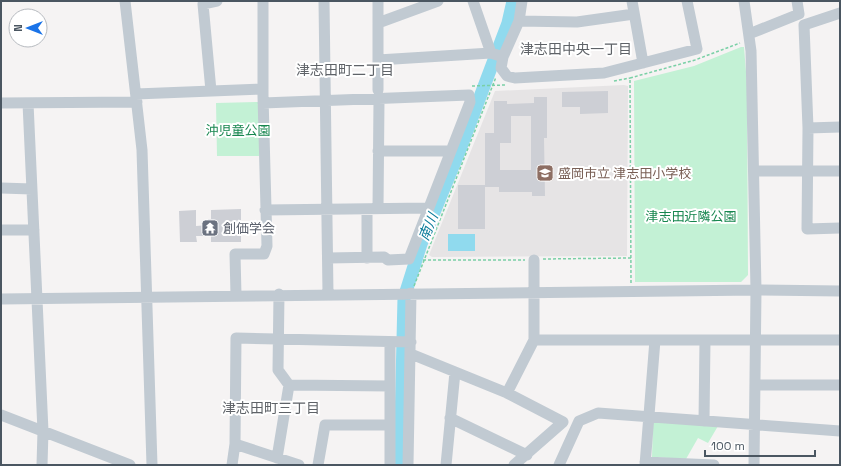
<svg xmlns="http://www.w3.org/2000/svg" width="841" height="466" viewBox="0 0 841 466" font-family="'Space Grotesk','Noto Sans JP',sans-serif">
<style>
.education{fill:#e6e4e5}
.green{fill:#c3f1d5}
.water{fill:#90daee}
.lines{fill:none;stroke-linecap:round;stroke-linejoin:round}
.river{stroke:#90daee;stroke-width:13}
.building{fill:#cdcfd5;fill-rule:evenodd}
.path{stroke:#7ad0a6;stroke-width:1.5;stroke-dasharray:3 2;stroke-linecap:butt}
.minor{stroke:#c1cad2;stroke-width:11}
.labels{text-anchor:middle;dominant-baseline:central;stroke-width:4;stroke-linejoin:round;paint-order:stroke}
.park-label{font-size:13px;fill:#17864f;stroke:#fff}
.education-label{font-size:13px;fill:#785e54;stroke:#fff;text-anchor:start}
.worship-label{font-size:13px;fill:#5b616d;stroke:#fff;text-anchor:start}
.neighbourhood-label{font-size:14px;fill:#5f6368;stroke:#fff}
.water-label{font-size:14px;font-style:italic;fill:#0c7c9b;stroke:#fff}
</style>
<rect width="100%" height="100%" fill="#f5f3f3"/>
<path class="education" d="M624 85 628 86 627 256 432 257 429 255 495 91Z"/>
<path class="green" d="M741 47H744L747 84 748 275 741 282H635L634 81 694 66Z
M259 102V156H217L216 103Z
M655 421 718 426 708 443 698 438 686 459 652 457 653 423Z"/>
<path class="water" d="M448 234H475V251H448Z"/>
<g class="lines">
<path class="river" d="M400 465 404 298 421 244 461 147 508 23 513 1"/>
</g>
<path class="building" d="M608 91V113L580 114V107H562V92Z
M534 97H547V138H544L545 196H532V192H499V187H485V133H494V101H507V104L534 103ZM511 116H531V170H500V143H511Z
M458 185H485V229H458Z
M241 209V242H211V236H196L197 242H180L179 211 196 210V226L209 225 208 219H211V210Z"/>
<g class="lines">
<path class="path" d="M614 81 630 78
M472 86 505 85
M543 259 631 258
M423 260H525
M631 283 630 78 695 60 740 43
M414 286 496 77"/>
<path class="minor" d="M125 1 142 150 152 465
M324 1 328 294
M378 1V90
M473 1 491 53
M522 1 519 21 503 57 501 68 507 76 515 78 604 73 697 49 687 1
M632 1 643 63
M744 1 751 51 756 290 754 465
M840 13 804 25 808 128 807 229 840 228
M519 21 577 22 634 14
M378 23 438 1
M749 34 799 14 797 1
M378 60 491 53 503 57
M211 91 203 4 217 1
M136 94 263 89
M1 103 137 102
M28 103 43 431 42 465
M263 103 469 95 470 102 409 259 388 260 384 257 328 258
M808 128 840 127
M378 151H451
M754 171H840
M1 188 32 189
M378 208 379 100
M367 209V258
M265 210 429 208
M1 230H34
M236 295 235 254H264L267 246 263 96V1
M1 299 756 290 840 291
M534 340H840
M390 342V465
M411 354 507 393 563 422 514 465
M289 385 390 386
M755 385H840
M507 393 534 340V260
M1 415 130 465
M450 418 527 455
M704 421 705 340
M235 444 299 465
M277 458 289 385 278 370 279 294
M645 462 714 465
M232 465 235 444 236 338 411 342
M318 465 325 425H390
M408 465 411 293
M446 465 455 372
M559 465 579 421 598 413 840 431
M645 465 655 340"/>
</g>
<defs>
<g id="school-square" transform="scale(0.9)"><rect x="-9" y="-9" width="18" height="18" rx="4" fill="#8d6e63" stroke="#fff"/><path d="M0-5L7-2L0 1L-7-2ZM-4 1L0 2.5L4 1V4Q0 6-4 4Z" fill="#fff"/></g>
<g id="temple-square" transform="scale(0.9)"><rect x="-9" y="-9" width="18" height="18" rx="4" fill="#6b7280" stroke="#fff"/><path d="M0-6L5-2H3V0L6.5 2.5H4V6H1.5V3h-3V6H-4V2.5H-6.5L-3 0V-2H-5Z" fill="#fff"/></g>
</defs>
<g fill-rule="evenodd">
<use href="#school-square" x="545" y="173"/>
<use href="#temple-square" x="210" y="228"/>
</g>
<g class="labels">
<g class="park-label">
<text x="238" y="130">沖児童公園</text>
<text x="691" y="216">津志田近隣公園</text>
</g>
<g class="education-label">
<text x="558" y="173">盛岡市立 津志田小学校</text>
</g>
<g class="worship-label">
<text x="223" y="228">創価学会</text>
</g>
<g class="neighbourhood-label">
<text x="576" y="49">津志田中央一丁目</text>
<text x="345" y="70">津志田町二丁目</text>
<text x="271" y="408">津志田町三丁目</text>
</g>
<g class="water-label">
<text transform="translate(428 227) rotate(-68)">南川</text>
</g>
</g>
<rect width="841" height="466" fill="none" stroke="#4a5661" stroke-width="4"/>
<g transform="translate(28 28) rotate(270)"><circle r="19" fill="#ffffff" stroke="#b7bbc0"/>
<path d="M0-3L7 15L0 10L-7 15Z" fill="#1a73e8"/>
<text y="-6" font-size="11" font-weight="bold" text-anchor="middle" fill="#4a5661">N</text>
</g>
<path d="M705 450v6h110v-6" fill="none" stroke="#4a5661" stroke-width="2"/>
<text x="711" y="450" font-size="12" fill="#4a5661" stroke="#ffffff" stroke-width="3" paint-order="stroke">100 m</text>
</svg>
